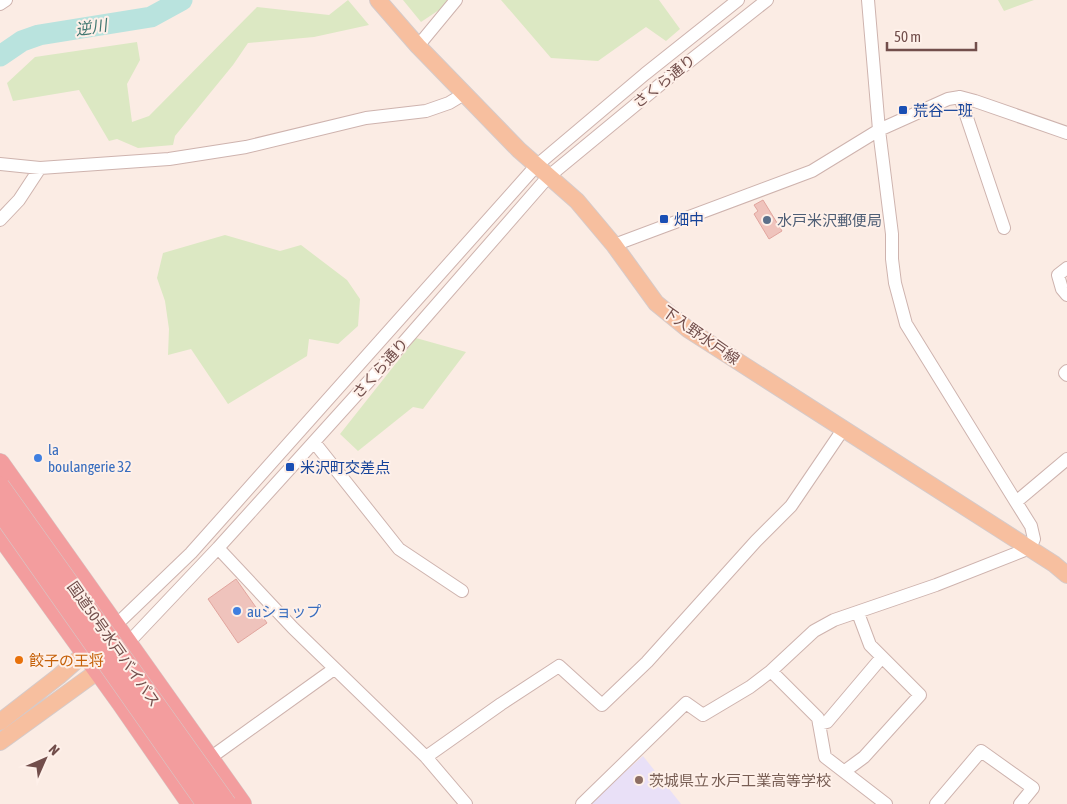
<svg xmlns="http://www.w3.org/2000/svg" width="1067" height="804" viewBox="0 0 1067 804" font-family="'Asap Condensed','Noto Sans JP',sans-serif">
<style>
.education{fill:#e9e0f7}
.green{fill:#dce8c3}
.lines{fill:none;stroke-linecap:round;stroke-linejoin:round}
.river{stroke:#b9e3de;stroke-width:21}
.building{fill:#efc3bc;stroke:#e1a59e}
.minor-casing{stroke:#ceb3ae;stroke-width:14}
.major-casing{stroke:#d5cac9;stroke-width:18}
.highway-casing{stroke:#d5cac9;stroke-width:20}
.minor{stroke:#fff;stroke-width:12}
.major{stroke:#f7bf9f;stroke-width:16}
.highway{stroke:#f39d9e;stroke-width:19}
.highway-bridge-casing{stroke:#d5cac9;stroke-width:20;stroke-linecap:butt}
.highway-bridge{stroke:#f39d9e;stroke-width:19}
.transit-dot{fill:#1a4fb4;stroke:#fef0e9;stroke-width:2}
.service-dot{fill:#5c6f8a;stroke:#fef0e9;stroke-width:2}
.shop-dot{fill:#3f7fe0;stroke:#fef0e9;stroke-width:2}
.food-dot{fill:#e8710a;stroke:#fef0e9;stroke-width:2}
.education-dot{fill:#8d6e63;stroke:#fef0e9;stroke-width:2}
.labels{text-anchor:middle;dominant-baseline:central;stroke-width:4;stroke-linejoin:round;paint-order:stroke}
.street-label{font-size:15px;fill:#724e4b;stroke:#fef0e9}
.transit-label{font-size:15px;fill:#164399;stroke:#fef0e9;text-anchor:start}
.service-label{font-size:15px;fill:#4e5e75;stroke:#fef0e9;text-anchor:start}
.shop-label{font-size:15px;fill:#366cbe;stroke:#fef0e9;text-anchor:start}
.food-label{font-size:15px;fill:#c56008;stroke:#fef0e9;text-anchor:start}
.education-label{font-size:15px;fill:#785e54;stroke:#fef0e9;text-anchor:start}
.water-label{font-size:16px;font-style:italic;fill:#407771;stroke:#fef0e9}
</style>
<rect width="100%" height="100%" fill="#fbece4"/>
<path class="education" d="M643 756 681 804H588Z"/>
<path class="green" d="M348 0 369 25 314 37 248 43 233 65 175 136 173 145 138 148 117 139 109 141 79 90 13 101 7 83 35 57 137 42 140 60 127 84 132 122 149 116 257 7 329 15Z
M403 0H454L421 22Z
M501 0H659L680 29 666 41 646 27 598 61 551 58Z
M998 0H1034L1004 11Z
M225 235 280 251 301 245 347 280 360 299 358 326 338 344 309 339 307 356 228 404 191 349 168 355 169 329 165 301 157 278 163 253Z
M416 338 466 352 423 409 413 407 358 451 340 434Z"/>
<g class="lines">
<path class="river" d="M0 56 22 41 39 35 151 17 182 0"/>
</g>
<path class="building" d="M763 200 782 231 769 239 754 214 758 211 754 205Z
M236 579 267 623 238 643 208 599Z"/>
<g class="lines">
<g class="minor-casing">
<path id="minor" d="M0 4 6 0
M418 46 456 0
M960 97 1004 228
M0 164 40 168 169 159 246 147 366 118 426 111 449 103 464 94
M0 220 19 200 40 168
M614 245 812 171 879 130 948 99 960 97 975 101 1067 133
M1067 268 1058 275 1062 289 1067 295
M1067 371 1065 373 1067 375
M314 442 399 549 462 591
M1016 502 1067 459
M218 548 293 628 426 757 466 804
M116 625 191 553 536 166 645 74 738 0
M128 643 218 548 397 350 548 177 662 83 767 0
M771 671 818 718 825 757 886 804
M819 724 827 722 882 657
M426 757 501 704 559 666 602 705 647 662 756 541 791 506 844 428
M210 758 334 669
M845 771 864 757 920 695 870 645 858 613
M582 804 686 703 703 715 750 687 771 671 814 631 834 620 936 585 1030 548 1034 539 1031 526 1016 502 906 324 895 283 892 259V234L879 130 868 0
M936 804 981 751 1033 788 1020 804"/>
</g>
<g class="major-casing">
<path id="major" d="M378 0 418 46 519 150 577 201 614 245 656 303 689 330 1054 564 1067 575
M0 722 59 676 93 646
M0 742 98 671 106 663"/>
</g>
<g class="highway-casing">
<path id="highway" d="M0 463 242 804
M0 535 121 703 191 804"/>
</g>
<use href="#minor" class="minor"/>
<use href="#major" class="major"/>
<use href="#highway" class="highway"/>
<g class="highway-bridge-casing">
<path id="highway-bridge" d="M0 486 227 804
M0 511 206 804"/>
</g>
<use href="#highway-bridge" class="highway-bridge"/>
</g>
<g class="transit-dot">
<rect x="898" y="105" width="10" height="10" rx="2.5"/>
<rect x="659" y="214" width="10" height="10" rx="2.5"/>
<rect x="285" y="462" width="10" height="10" rx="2.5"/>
</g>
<circle class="service-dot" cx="767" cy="220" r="5"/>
<g class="shop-dot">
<circle cx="38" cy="458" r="5"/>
<circle cx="237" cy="611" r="5"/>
</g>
<circle class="food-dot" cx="19" cy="660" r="5"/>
<circle class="education-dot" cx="639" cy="780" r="5"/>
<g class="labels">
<g class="street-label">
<text transform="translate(664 81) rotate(-39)">さくら通り</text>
<text transform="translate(701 335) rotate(35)">下入野水戸線</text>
<text transform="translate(380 368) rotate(-48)">さくら通り</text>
<text transform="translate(114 644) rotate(55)">国道50号水戸バイパス</text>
</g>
<g class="transit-label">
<text x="913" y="110">荒谷一班</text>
<text x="674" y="219">畑中</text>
<text x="300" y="467">米沢町交差点</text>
</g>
<g class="service-label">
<text x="777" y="220">水戸米沢郵便局</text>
</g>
<g class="shop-label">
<text x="48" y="449">la<tspan x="48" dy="17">boulangerie 32</tspan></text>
<text x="247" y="611">auショップ</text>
</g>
<g class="food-label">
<text x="29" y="660">餃子の王将</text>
</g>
<g class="education-label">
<text x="649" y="780">茨城県立 水戸工業高等学校</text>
</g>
<g class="water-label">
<text transform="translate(91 27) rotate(-9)">逆川</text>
</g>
</g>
<g transform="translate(45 759) rotate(45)" stroke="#fef0e9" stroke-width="4" paint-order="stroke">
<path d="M0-4L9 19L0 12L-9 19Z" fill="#724e4b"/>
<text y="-8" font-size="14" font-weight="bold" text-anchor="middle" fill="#724e4b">N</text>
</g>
<path d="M887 42v8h89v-8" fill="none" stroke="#724e4b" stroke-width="2.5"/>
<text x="894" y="42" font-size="15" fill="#724e4b" stroke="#fef0e9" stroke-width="4" paint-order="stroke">50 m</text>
</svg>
